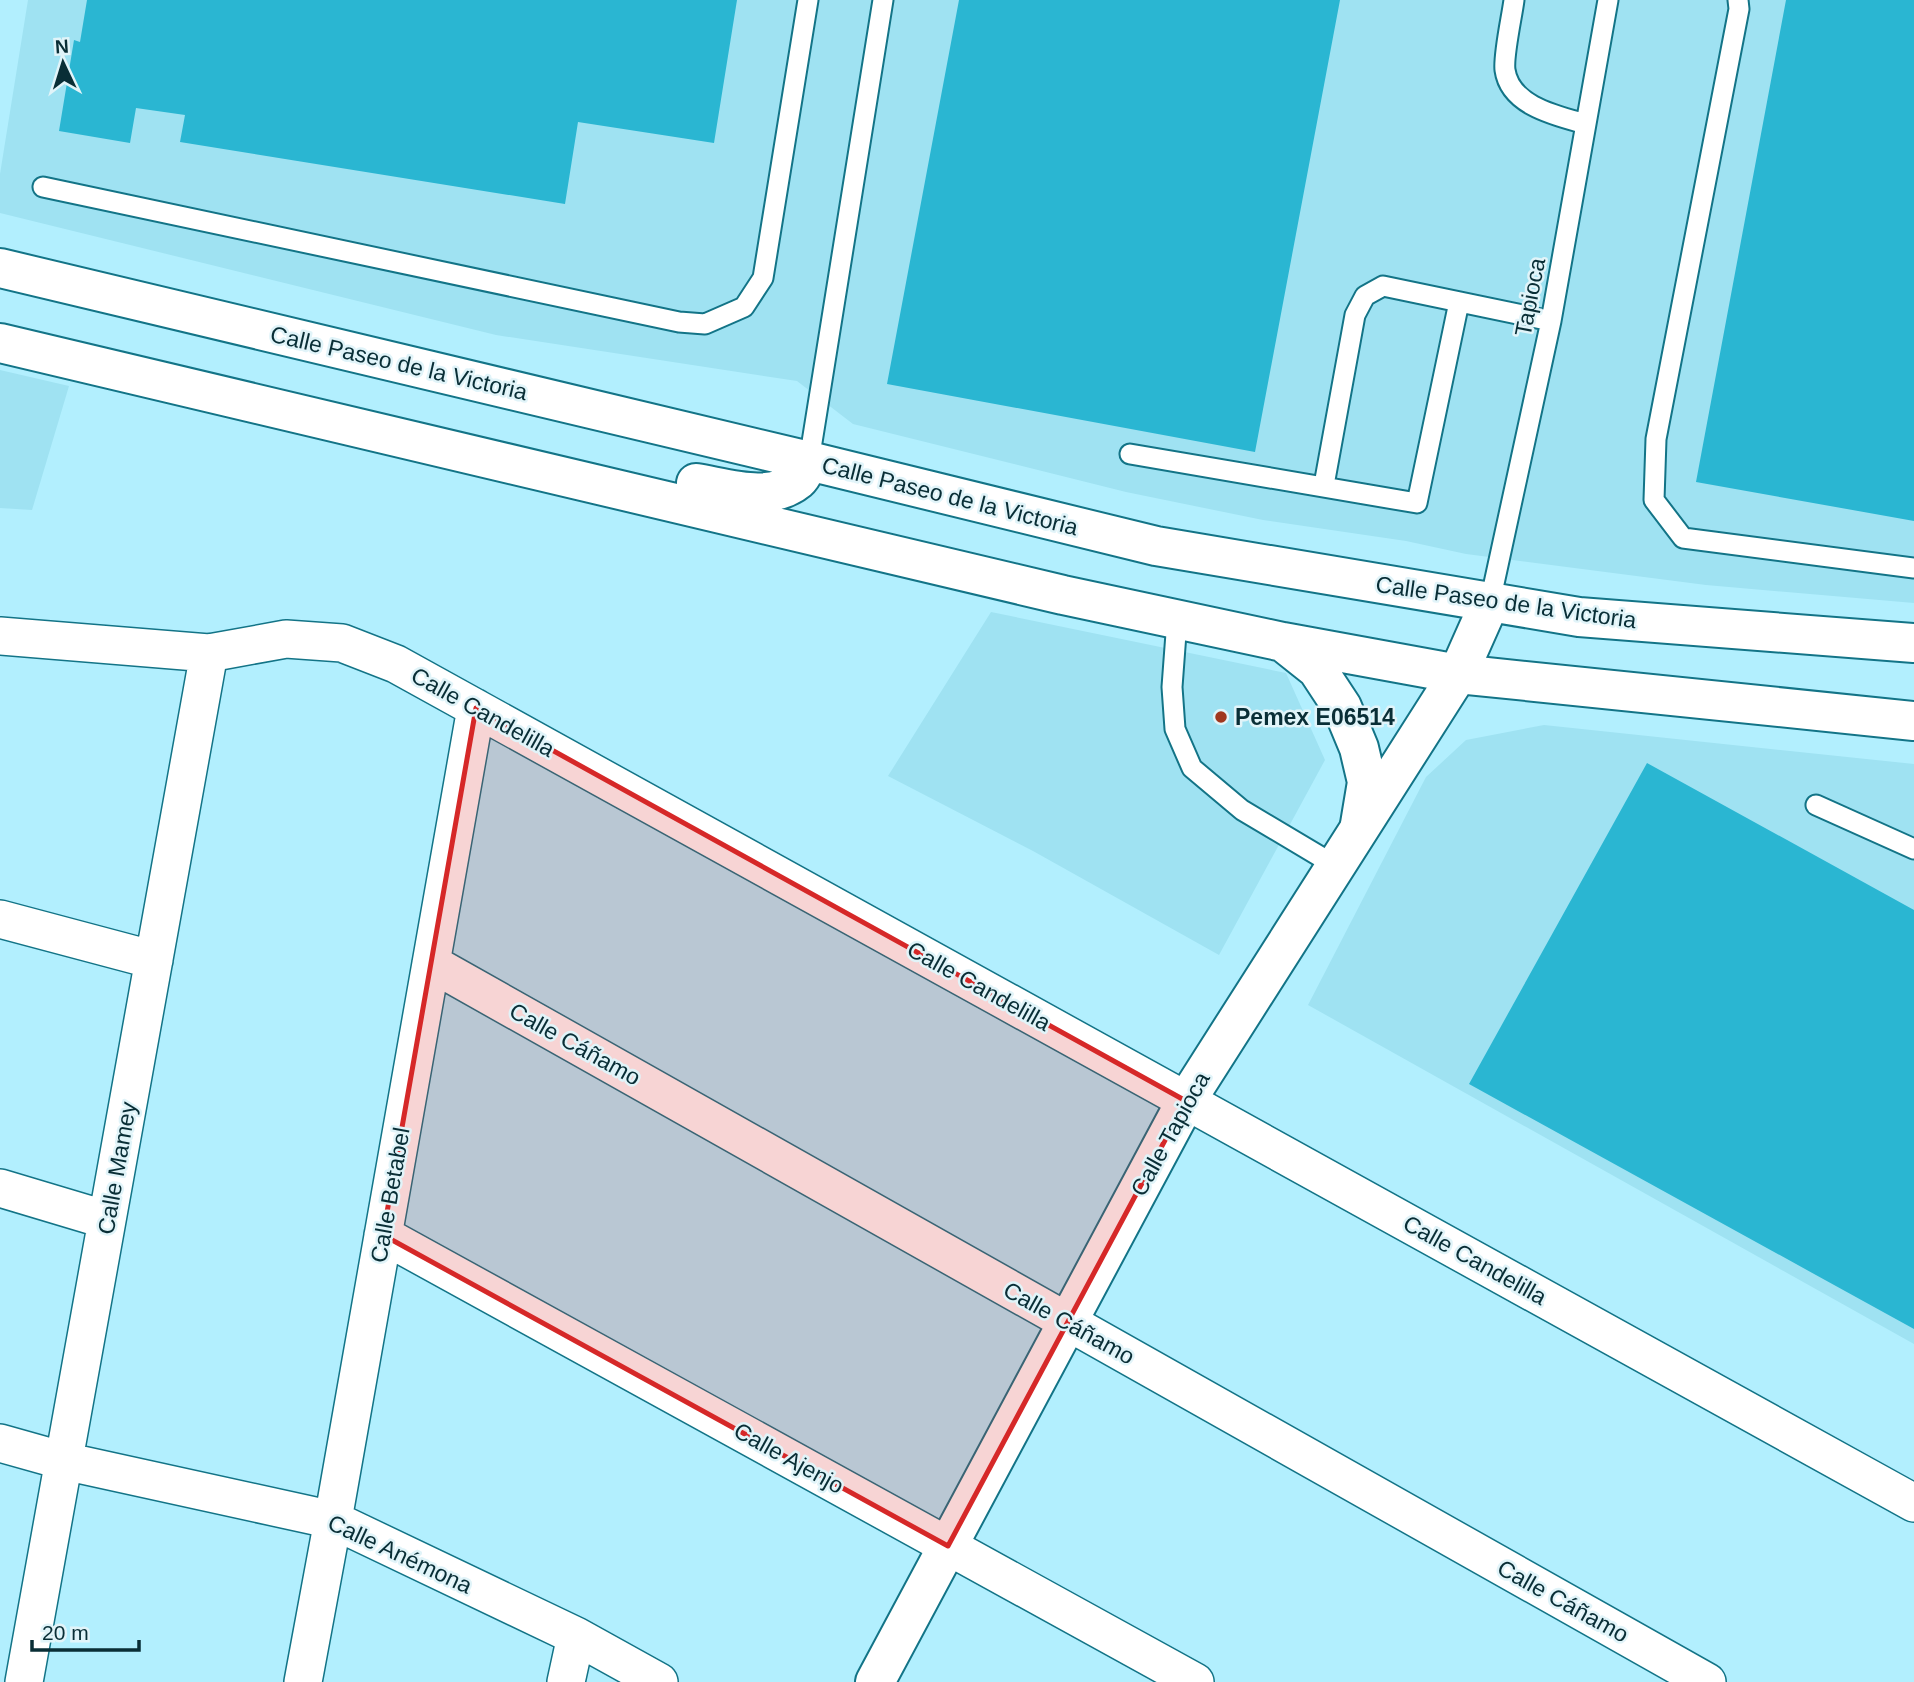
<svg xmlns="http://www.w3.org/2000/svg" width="1914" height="1682" viewBox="0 0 1914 1682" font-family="Arial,sans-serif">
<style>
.built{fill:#9fe2f2}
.building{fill:#2ab6d2}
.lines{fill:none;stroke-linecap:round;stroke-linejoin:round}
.lane-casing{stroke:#137487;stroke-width:23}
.street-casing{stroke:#137487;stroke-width:40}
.secondary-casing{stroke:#137487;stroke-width:42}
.primary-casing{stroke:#137487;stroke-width:42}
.lane{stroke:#fff;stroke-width:19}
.street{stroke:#fff;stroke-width:37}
.secondary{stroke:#fff;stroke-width:38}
.primary{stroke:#fff;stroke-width:38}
.marked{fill:#d62828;fill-opacity:0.2;stroke:#d62828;stroke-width:5;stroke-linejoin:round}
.poi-dot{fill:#a0371e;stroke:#e1f4f9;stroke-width:2.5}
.labels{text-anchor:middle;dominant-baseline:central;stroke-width:5;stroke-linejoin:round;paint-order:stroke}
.street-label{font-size:23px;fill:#092e36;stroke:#e1f4f9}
.poi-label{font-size:23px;font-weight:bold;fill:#092e36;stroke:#e1f4f9;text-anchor:start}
</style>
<rect width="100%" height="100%" fill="#b2effe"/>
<path class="built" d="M28 0H1914V603L1706 585 1466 554 1406 541 1263 520 1126 492 853 424 797 381 496 335 0 213V174Z
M0 370 69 386 32 510 0 508Z
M991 612 1286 673 1325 760 1219 955 1033 851 888 776Z
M1544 725 1914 764V1344L1308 1005 1426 777 1466 740Z"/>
<path class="building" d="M87 0H737L714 143 578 122 565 204 180 142 185 115 136 108 130 143 59 131 74 40 80 42Z
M959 0H1340L1255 452 887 384Z
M1786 0H1914V521L1696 482Z
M1647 763 1914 910V1329L1469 1084Z"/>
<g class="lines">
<g class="lane-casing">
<path id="lane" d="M1514 0C1512 16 1503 56 1505 70 1510 106 1557 116 1586 124
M1738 0 1739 9 1656 439 1654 500 1683 538 1914 568
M43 187 679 322 705 324 744 307 763 278 808 0
M1130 454 1417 503 1459 302
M809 461 883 0
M1324 485 1355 315 1365 296 1383 286 1551 321
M1490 602 1551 321 1608 0
M1177 620 1172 687 1175 729 1192 768 1242 810 1336 866
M1816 805 1914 849"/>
</g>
<g class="street-casing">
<path id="street" d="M0 636 209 653 286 639 342 643 396 664 1914 1503
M0 919 154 960
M431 963 1707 1682
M0 1188 107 1220
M383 1235 1195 1682
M0 1443 64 1461 333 1520 576 1636 659 1682
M24 1682 209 653
M303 1682 333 1520 476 708
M566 1682 576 1636"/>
</g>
<g class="secondary-casing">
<path id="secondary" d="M875 1682 1186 1101 1458 674 1490 602"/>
</g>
<g class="primary-casing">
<path id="primary" d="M0 268 809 461 1156 546 1579 617 1914 643
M0 343 1063 595 1283 642 1458 674 1914 721
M696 483C727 488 770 503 798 480 803 476 806 467 809 461
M1283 642 1317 669 1342 707 1359 748 1367 782 1360 824"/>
</g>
<use href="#lane" class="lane"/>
<use href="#street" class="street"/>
<use href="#secondary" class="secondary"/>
<use href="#primary" class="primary"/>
</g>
<path class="marked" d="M476 708 1186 1101 948 1546 383 1235Z"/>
<circle class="poi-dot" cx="1221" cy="717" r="7"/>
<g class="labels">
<g class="street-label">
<text transform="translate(1530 297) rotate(-79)">Tapioca</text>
<text transform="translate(399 363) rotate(13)">Calle Paseo de la Victoria</text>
<text transform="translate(950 496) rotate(14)">Calle Paseo de la Victoria</text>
<text transform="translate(1506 602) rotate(8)">Calle Paseo de la Victoria</text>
<text transform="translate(483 712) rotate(29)">Calle Candelilla</text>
<text transform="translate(979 986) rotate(29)">Calle Candelilla</text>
<text transform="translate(575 1044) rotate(29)">Calle Cáñamo</text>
<text transform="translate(1170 1134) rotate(-61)">Calle Tapioca</text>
<text transform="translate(117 1168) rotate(-80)">Calle Mamey</text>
<text transform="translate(390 1195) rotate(-80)">Calle Betabel</text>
<text transform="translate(1475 1260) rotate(29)">Calle Candelilla</text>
<text transform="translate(1069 1323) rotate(29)">Calle Cáñamo</text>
<text transform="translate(789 1458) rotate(29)">Calle Ajenjo</text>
<text transform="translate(400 1554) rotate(25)">Calle Anémona</text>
<text transform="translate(1563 1601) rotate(29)">Calle Cáñamo</text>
</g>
<g class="poi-label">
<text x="1235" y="717">Pemex E06514</text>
</g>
</g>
<g transform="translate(63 63) rotate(356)" stroke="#e1f4f9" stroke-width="5" paint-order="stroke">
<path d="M0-5L12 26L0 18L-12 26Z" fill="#092e36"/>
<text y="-10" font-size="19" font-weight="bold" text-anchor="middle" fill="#092e36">N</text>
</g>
<path d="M32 1640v10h107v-10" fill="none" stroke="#092e36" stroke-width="3.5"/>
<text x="42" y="1640" font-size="21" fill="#092e36" stroke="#e1f4f9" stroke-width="5" paint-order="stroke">20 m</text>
</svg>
